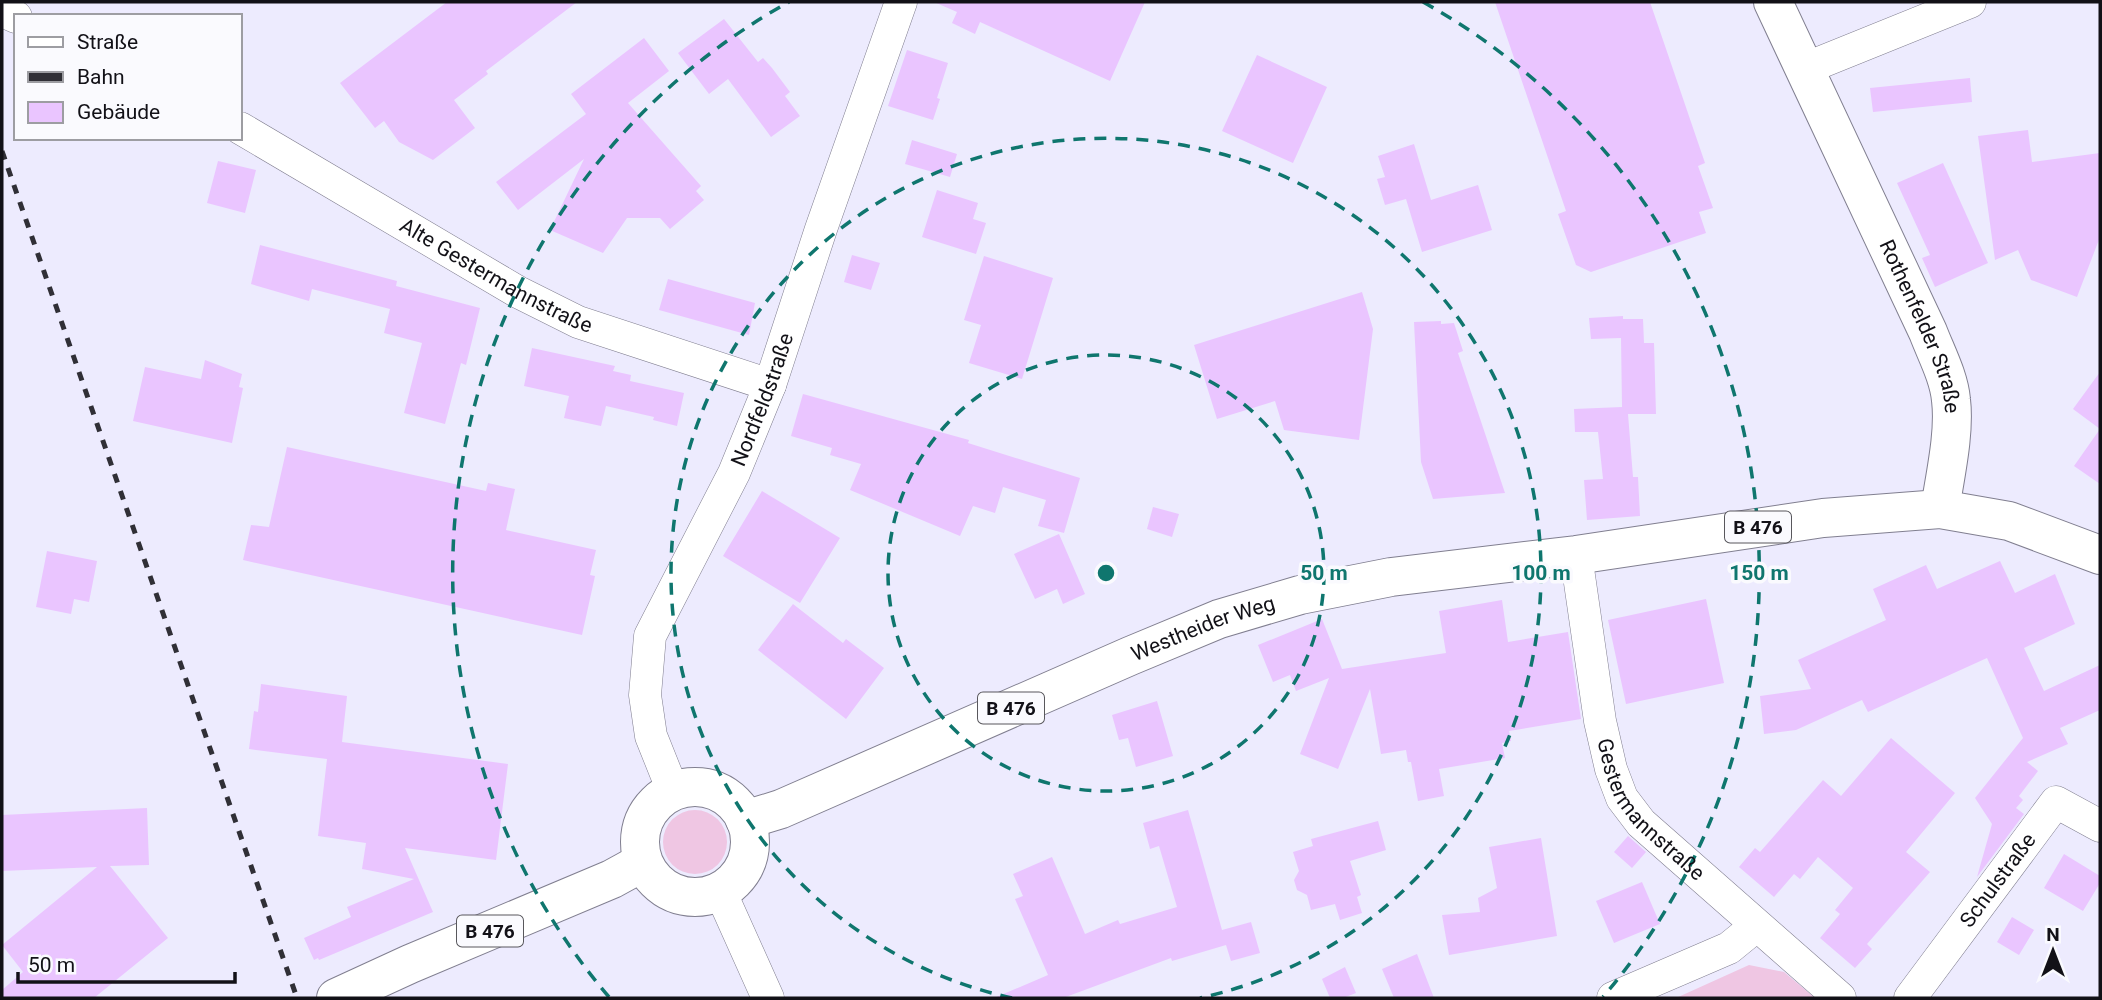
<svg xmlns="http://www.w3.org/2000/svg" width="2102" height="1000" viewBox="0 0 2102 1000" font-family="Roboto,sans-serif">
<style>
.green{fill:#efc6e3}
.building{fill:#eac5ff}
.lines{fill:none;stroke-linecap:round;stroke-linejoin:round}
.minor-casing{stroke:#817f90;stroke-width:33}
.major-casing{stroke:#817f90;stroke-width:40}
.minor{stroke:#fff;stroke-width:32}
.major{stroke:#fff;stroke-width:38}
.rail{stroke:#302f36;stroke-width:5;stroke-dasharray:9 9;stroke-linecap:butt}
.ring{fill:none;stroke:#0f766e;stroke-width:3.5;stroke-dasharray:12 9}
.labels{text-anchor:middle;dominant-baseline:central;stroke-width:7;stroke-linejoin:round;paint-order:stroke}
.shield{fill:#fafafe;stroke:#58575c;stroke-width:2}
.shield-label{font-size:19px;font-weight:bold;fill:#121117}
.street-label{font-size:21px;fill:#121117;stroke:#fafafe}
.centre{fill:#0f766e;stroke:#fafafe;stroke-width:3.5}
.ring-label{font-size:21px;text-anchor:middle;font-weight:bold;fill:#0f766e;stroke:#fafafe;stroke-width:7;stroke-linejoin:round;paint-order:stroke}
</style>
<rect width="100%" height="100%" fill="#edebfe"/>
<path class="green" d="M663 842a32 32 0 1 1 64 0a32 32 0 1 1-64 0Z
M1749 965 1784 972 1815 998H1676Z"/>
<path class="building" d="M447 2H577L486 71 488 74 454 100 475 128 433 160 399 142 384 121 375 128 340 83Z
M934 2H1145L1110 81 980 22 975 34 952 23 957 12Z
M1495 2H1650L1705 163 1698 166 1713 208 1699 212 1706 233 1591 272 1576 265 1558 214 1566 211Z
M724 19 758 62 763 58 772 68 790 92 785 96 800 116 771 137 728 79 709 94 678 53Z
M644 38 669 71 628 103 701 186 696 191 704 200 670 229 660 218H627L603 253 550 230 584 159 518 210 496 182 586 114 571 94Z
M907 50 948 63 937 98 940 99 933 120 888 106Z
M1257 55 1327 87 1293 163 1222 131Z
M1970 78 1972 102 1873 112 1870 88Z
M2028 130 2032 162 2100 153V237L2077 297 2031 280 2018 250 1995 260 1978 136Z
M912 140 957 154 950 177 905 164Z
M1414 144 1431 200 1478 185 1492 230 1422 252 1406 199 1385 205 1377 179 1385 177 1378 156Z
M218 161 256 170 245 213 207 203Z
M1943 163 1988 263 1935 287 1922 258 1930 255 1897 183Z
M937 190 978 203 973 219 986 223 976 254 922 237Z
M260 245 397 281 396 286 480 308 466 365 461 363 445 424 404 413 422 343 384 333 390 309 312 289 309 301 251 284Z
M852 255 880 263 871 290 844 282Z
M984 256 1053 278 1022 379 969 363 981 325 964 320Z
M668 279 755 303 749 335 659 310Z
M1362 292 1373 329 1359 440 1284 430 1275 401 1217 419 1194 345Z
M1623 316V319H1643L1644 343H1654L1656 414H1628L1633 477H1638L1640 516 1587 520 1584 480 1603 479 1598 432H1575L1574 409 1622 407 1621 338 1591 339 1589 318Z
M1441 321V324L1454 323 1463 351 1458 353 1505 493 1433 499 1421 462 1414 322Z
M532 348 615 366 613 371 631 375 630 381 684 393 677 426 653 420 654 417 606 406 601 426 564 418 569 396 524 386Z
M205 360 242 374 239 387 243 388 232 443 133 421 145 367 201 379Z
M2100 372V484L2074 466 2100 429 2073 409Z
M803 394 969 440 968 443 1080 478 1064 533 1038 526 1046 500 1003 487 995 513 973 506 960 536 850 490 861 464 830 455 832 448 791 436Z
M287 447 486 491 488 483 515 489 506 530 596 550 590 575 595 576 582 635 243 560 251 525 269 527Z
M762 491 840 538 800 603 723 556Z
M1153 507 1179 514 1172 537 1147 529Z
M1059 534 1085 594 1063 604 1057 589 1035 599 1014 554Z
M47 551 97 561 89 602 74 599 71 614 36 607Z
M2000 561 2015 593 2055 574 2075 624 2024 648 2044 691 2100 665V710L2060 728 2068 744 2027 762 2038 771 2019 796 2023 800 2016 808 2024 814 1977 877 1992 824 1975 798 2023 738 1987 658 1868 712 1862 700 1796 730 1764 734 1760 696 1811 689 1798 660 1886 620 1873 589 1926 565 1937 589Z
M1706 599 1724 683 1626 704 1608 620Z
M1502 600 1508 642 1568 632 1581 719 1509 731 1511 741 1502 743 1505 758 1439 769 1444 796 1418 801 1411 762H1408L1406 750 1381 754 1370 689 1338 769 1300 754 1329 678 1296 691 1290 675 1273 682 1258 645 1322 619 1342 669 1446 653 1439 611Z
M793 604 843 643 846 639 884 668 846 719 758 650Z
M261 684 347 696 342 742 508 764 496 860 405 848 433 912 319 960 318 958 314 960 304 938 351 917 347 907 414 879 362 869 366 843 318 836 327 759 249 749 254 711 258 712Z
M1157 701 1173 756 1136 767 1128 738 1119 740 1112 715Z
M1891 738 1955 793 1906 852 1930 872 1867 944 1872 949 1855 968 1820 938 1840 914 1835 910 1853 888 1818 857 1800 879 1794 874 1774 897 1739 867 1755 848 1760 852 1823 780 1841 796Z
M147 808 149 865 110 866 168 938 94 998H2V990L23 972 2 945 97 867 2 871V815Z
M1188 810 1222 930 1251 922 1260 953 1231 961 1226 945 1172 961 1171 958 1063 998H994L1048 975 1015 899 1023 896 1013 874 1052 857 1085 934 1118 920 1120 924 1177 907 1159 846 1150 849 1143 823Z
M1378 821 1386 850 1350 861 1361 895 1357 897 1362 913 1340 920 1335 904 1311 910 1307 895 1297 890 1294 880 1299 871 1293 852 1313 846 1311 839Z
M1628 836 1646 852 1632 868 1614 852Z
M1541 838 1557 936 1449 955 1442 915 1480 912 1478 898 1497 888 1489 847Z
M2064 854 2100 876V883L2083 911 2044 888Z
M1642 882 1660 924 1614 943 1596 901Z
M2012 917 2034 930 2019 955 1997 942Z
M1417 954 1434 998H1394L1382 969Z
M1345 967 1356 993 1343 998H1330L1322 979Z"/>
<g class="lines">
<g class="minor-casing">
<g id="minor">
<path d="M2 11 16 17"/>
<path d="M1804 69 1970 2"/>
<path id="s1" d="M240 128 518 292 578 322 770 385"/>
<path id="s2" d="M1576 555 1600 721 1611 769 1622 798 1641 823 1840 998"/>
<path id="s3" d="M673 791 651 736 645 695 650 636 734 473 770 385 821 229 901 2"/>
<path d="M720 891 768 998"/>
<path d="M1613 998 1729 948 1756 926"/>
<path id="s4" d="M1910 998 2056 802 2100 826"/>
</g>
</g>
<g class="major-casing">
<g id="major">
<path id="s5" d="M1773 2 1928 332C1936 353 1949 377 1951 400 1955 433 1945 476 1940 509"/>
<circle cx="695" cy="842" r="55"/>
<path id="s6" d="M745 820 781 809 1130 656 1219 619 1300 595 1391 577 1576 555 1823 518 1940 509 2009 521 2100 555"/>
<path d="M336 998 410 964 612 879 643 862"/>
</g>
</g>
<use href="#minor" class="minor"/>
<use href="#major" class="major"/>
<path class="rail" d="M2 151 297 998"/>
</g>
<g class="ring">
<circle cx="1106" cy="573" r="218"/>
<path d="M1012 998A435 435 0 1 1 1200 998"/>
<path d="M609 997A653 653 0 0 1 789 2M1423 2A653 653 0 0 1 1603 997"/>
</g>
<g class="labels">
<g class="shield">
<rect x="1725" y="511.5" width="66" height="31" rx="5"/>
<rect x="978" y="692.5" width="66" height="31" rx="5"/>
<rect x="457" y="915.5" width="66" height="31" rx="5"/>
</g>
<g class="shield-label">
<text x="1758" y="527">B 476</text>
<text x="1011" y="708">B 476</text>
<text x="490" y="931">B 476</text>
</g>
<g class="street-label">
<text stroke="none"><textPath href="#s1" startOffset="296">Alte Gestermannstraße</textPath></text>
<text stroke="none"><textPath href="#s5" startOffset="357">Rothenfelder Straße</textPath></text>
<text stroke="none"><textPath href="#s3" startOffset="422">Nordfeldstraße</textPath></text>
<text stroke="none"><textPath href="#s6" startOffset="497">Westheider Weg</textPath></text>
<text stroke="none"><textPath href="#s2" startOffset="273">Gestermannstraße</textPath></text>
<text stroke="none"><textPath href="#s4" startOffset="147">Schulstraße</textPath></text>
</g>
</g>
<circle cx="1106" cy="573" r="10" class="centre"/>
<g class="ring-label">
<text x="1324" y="580">50 m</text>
<text x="1541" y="580">100 m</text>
<text x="1759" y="580">150 m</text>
</g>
<rect width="2102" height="1000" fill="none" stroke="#121117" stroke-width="7"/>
<rect x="14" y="14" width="228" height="126" fill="#fafafe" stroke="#9d9da2" stroke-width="2"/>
<rect x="28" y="37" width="35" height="10" fill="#ffffff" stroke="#9d9da2" stroke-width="2"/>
<text x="77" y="49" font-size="21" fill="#121117">Straße</text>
<rect x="28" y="72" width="35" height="10" fill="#302f36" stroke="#9d9da2" stroke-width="2"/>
<text x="77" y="84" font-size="21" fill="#121117">Bahn</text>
<rect x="28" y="102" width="35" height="21" fill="#eac5ff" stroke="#9d9da2" stroke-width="2"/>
<text x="77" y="119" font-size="21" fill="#121117">Gebäude</text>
<g transform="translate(2053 951)" stroke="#fafafe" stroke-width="5" paint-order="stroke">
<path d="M0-5L12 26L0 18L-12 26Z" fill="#121117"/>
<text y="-10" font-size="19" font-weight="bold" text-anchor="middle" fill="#121117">N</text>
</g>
<path d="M18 972v10h217v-10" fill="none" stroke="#121117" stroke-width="3.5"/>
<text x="28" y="972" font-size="21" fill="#121117" stroke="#fafafe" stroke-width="5" paint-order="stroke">50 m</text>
</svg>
